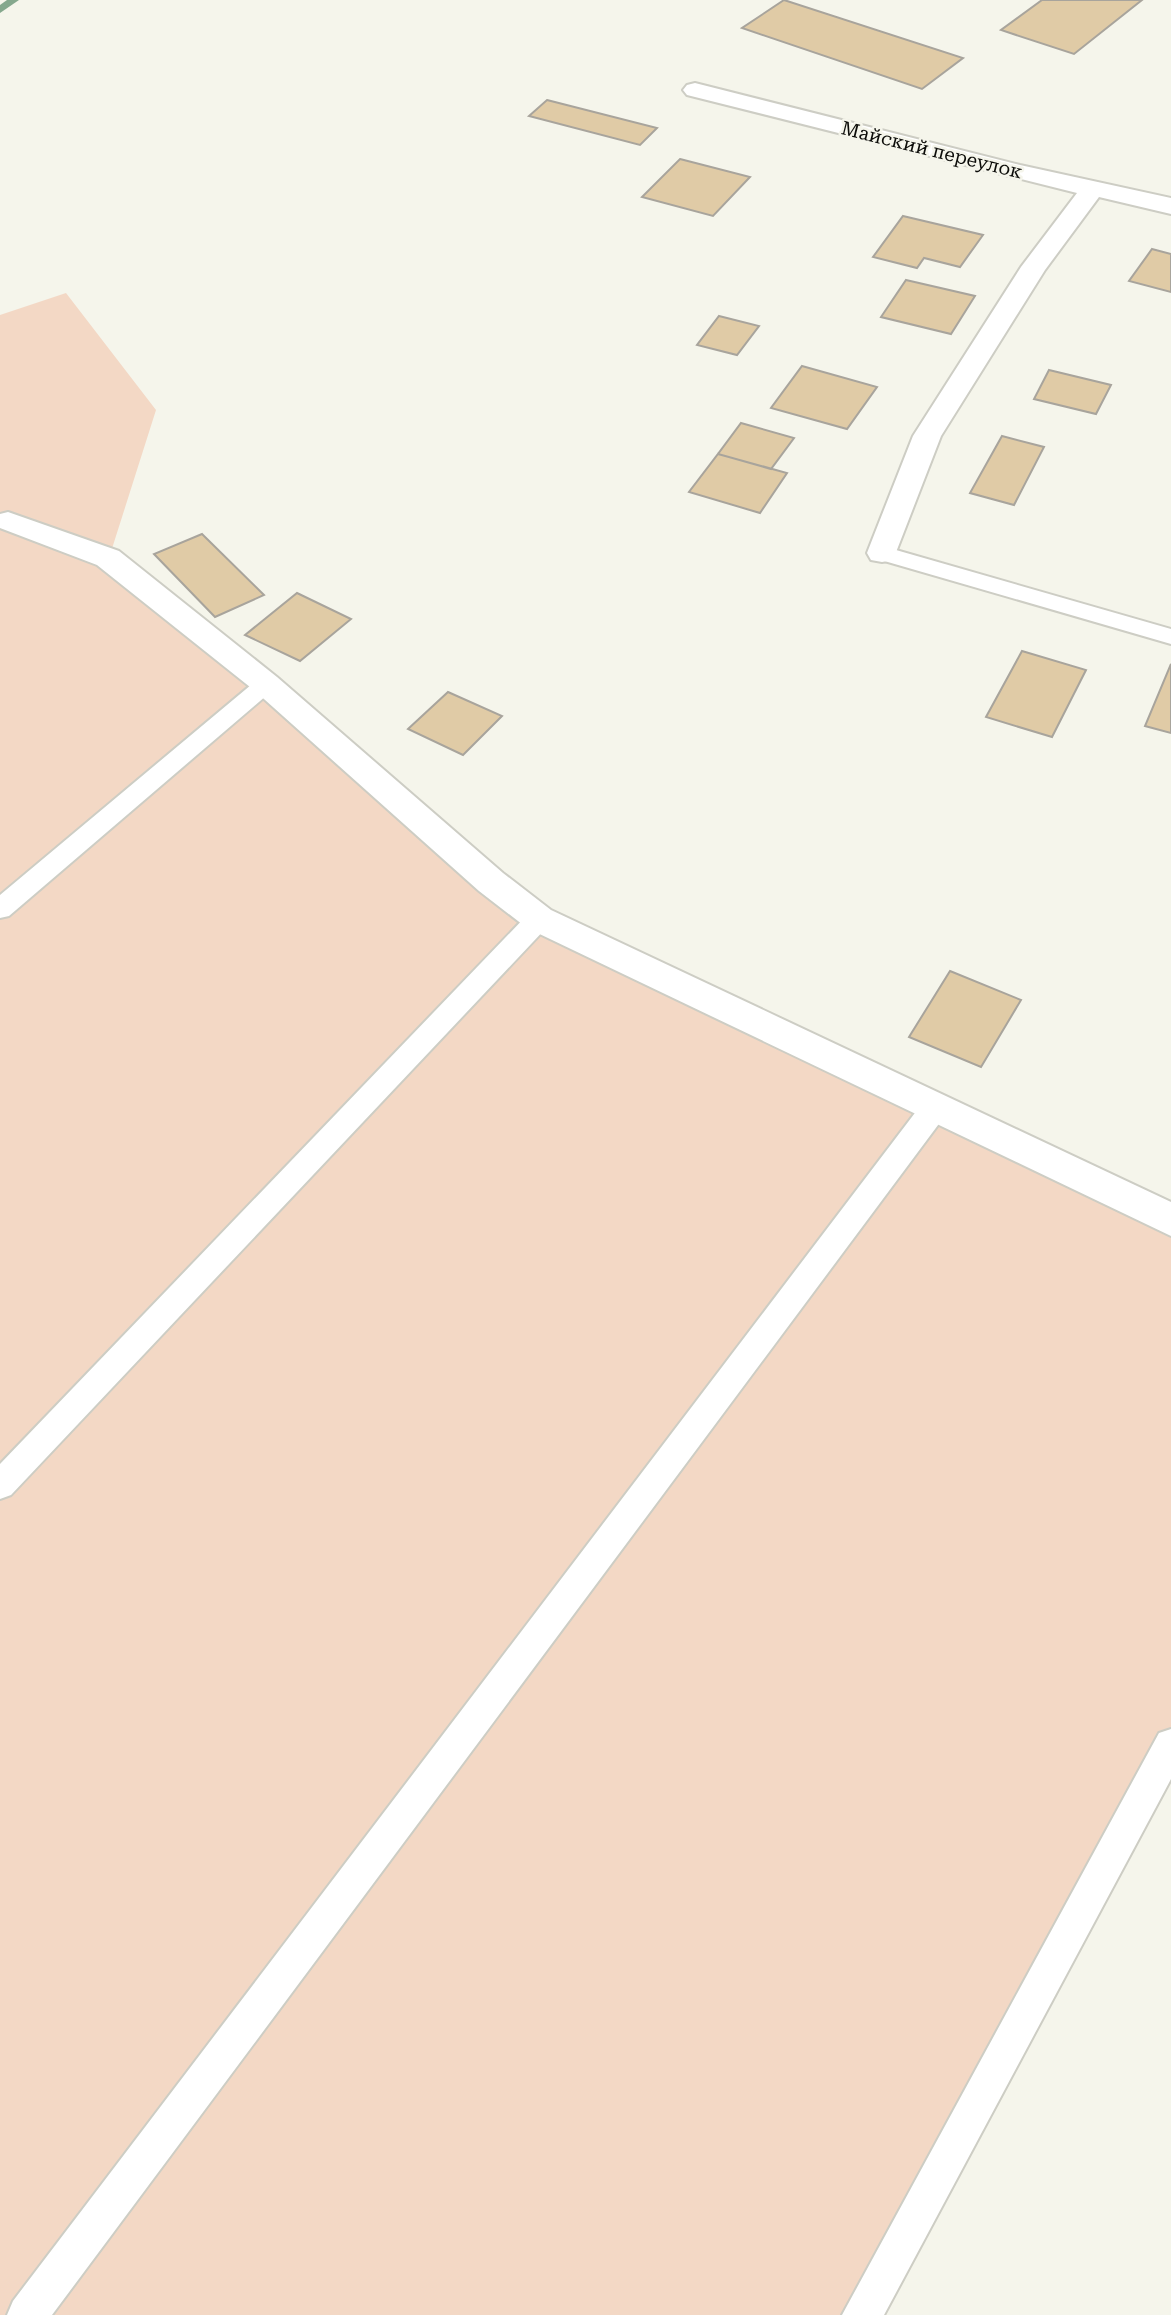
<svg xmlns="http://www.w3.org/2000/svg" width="1171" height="2315" viewBox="0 0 1171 2315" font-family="'Roboto Serif',serif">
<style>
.green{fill:#f3d8c5}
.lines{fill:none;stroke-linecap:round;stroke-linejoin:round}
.stream{fill:#85a88d;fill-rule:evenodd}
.building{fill:#e0cba6;stroke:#a8a49c;stroke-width:2}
.service-casing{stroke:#cdcdc4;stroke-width:4}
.minor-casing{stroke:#cdcdc4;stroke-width:4}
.service{fill:#fff;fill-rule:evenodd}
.minor{fill:#fff;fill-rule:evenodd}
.labels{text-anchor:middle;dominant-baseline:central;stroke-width:5;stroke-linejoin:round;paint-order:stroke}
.far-street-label{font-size:19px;fill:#0c0c09;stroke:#f5f5eb}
</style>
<rect width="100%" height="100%" fill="#f5f5eb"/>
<path class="green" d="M66 293 156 410 109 558 491 882 1171 1220V1745L862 2315H0V315Z"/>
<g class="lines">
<path class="stream" d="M7 0H19L0 13V5Z"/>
</g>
<path class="building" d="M784 0 963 58 922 89 742 28Z
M1042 0H1142L1074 54 1001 30Z
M547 100 657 128 640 145 529 116Z
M680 159 750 177 713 216 642 197Z
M903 216 983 235 960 267 924 258 917 268 873 257Z
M1152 249 1171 254V292L1129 281Z
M906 280 975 296 951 334 881 317Z
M719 316 759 326 737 355 697 345Z
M802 366 877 387 847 429 771 408Z
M1049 370 1111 385 1096 414 1034 399Z
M741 423 794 438 771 469 718 454Z
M1002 436 1044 447 1014 505 970 493Z
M718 454 787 473 760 513 689 492Z
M202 534 264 595 215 617 154 554Z
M297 593 351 619 300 661 245 635Z
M1022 651 1086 670 1052 737 986 717Z
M1171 664V733L1145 726Z
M448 692 502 716 463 755 408 729Z
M950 971 1021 1000 981 1067 909 1037Z"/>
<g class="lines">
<g class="service-casing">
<path id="service" d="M882 546 1171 629V644L874 558 871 553 874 548Z
M266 676 274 679 278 684 274 689 9 916 0 918V895L258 679Z
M539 910 548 912 552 919 548 926 11 1495 0 1499V1464L530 912Z
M934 1098 944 1101 948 1109 944 1117 52 2315H7L13 2301 924 1101Z
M1171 1729V1779L884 2315H842L1159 1733Z"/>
</g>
<g class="minor-casing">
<path id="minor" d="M695 83 1020 165 1171 198V214L1099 197 1045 270 941 436 893 560 882 562 871 560 867 553 913 436 1021 267 1077 193 687 95 683 90 687 85Z
M8 512 119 551 277 677 503 873 551 910 1171 1202V1236L527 928 479 891 255 691 97 565 0 528V514Z"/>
</g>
<use href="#service" class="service"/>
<use href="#minor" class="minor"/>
</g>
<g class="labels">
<g class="far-street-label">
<text transform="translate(932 150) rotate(14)">Майский переулок</text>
</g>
</g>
</svg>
